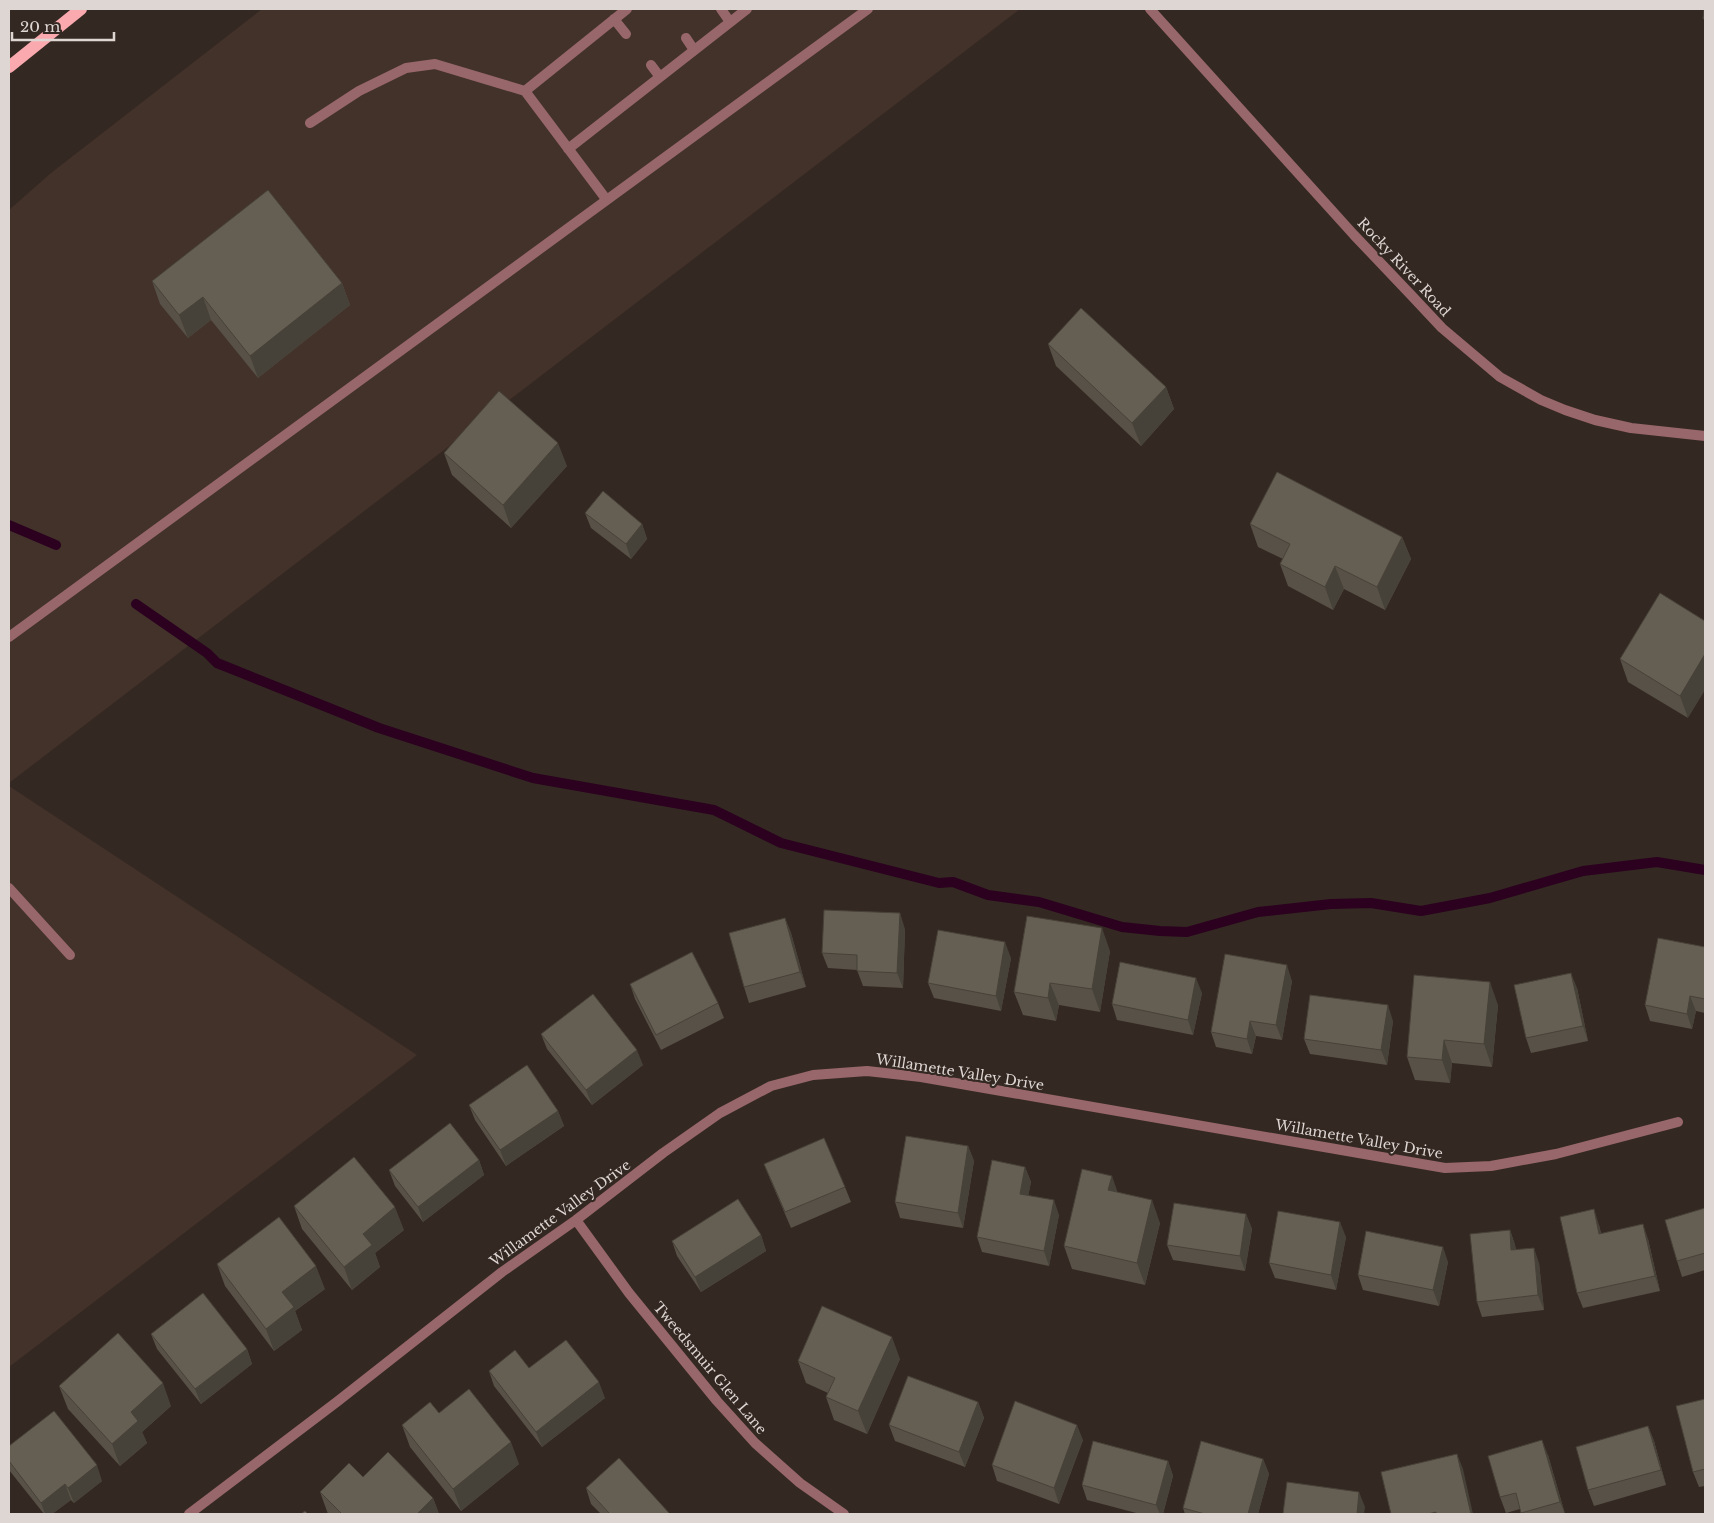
<svg xmlns="http://www.w3.org/2000/svg" width="1714" height="1523" viewBox="0 0 1714 1523" font-family="'Libre Baskerville',serif">
<style>
.built{fill:#43322a}
.lines{fill:none;stroke-linecap:round;stroke-linejoin:round}
.stream{stroke:#2b011f;stroke-width:10}
.service{stroke:#98676b;stroke-width:10}
.minor{stroke:#98676b;stroke-width:10}
.tertiary{stroke:#98676b;stroke-width:10}
.primary{stroke:#faaaaf;stroke-width:12}
.wall{fill:#575147}
.shaded-wall{fill:#474239}
.building{fill:#655e52;stroke:#474239}
.labels{text-anchor:middle;dominant-baseline:central;stroke-width:4.5;stroke-linejoin:round;paint-order:stroke}
.street-label{font-size:14px;fill:#ded6d3;stroke:#342822}
</style>
<rect width="100%" height="100%" fill="#342822"/>
<path class="built" d="M262 9H1020L9 783V210L51 173Z
M9 786 417 1055 9 1367Z"/>
<g class="lines">
<path class="stream" d="M9 525 56 545
M136 604 207 653 217 663 379 728 533 778 714 810 781 843 939 883 953 882 988 895 1039 902 1122 927 1160 931 1187 932 1258 912 1331 904 1371 903 1421 911 1490 898 1583 871 1657 862 1705 870"/>
<path class="service" d="M721 9 730 22
M614 19 626 34
M686 38 694 50
M651 65 660 77
M525 91 627 9
M310 123 359 91 406 68 435 64 525 91 606 199
M568 149 747 9
M9 637 868 9
M9 888 70 955"/>
<path class="minor" d="M576 1220 629 1293 717 1401 755 1443 800 1483 844 1514
M189 1514 338 1401 502 1272 576 1220 663 1153 720 1113 771 1086 813 1075 867 1071 921 1077 1445 1168 1491 1166 1556 1154 1678 1122"/>
<path class="tertiary" d="M1150 9 1354 235 1412 296 1442 328 1500 377 1541 400 1565 410 1595 420 1631 428 1705 436"/>
<path class="primary" d="M9 67 81 9"/>
</g>
<path class="wall" d="M152 281 342 283 350 305 258 378 211 320 188 338 160 304Z
M1048 344 1166 387 1174 409 1141 446 1056 366Z
M444 453 567 466 511 528 452 475Z
M585 513 642 524 647 539 631 559 591 528Z
M1250 524 1402 537 1411 559 1385 610 1344 589 1333 610 1288 586 1280 564 1283 559 1258 547Z
M1660 593 1688 718 1628 682 1620 659Z
M785 918 791 933 806 987 749 1003 744 987Z
M905 929 903 988 863 986 857 970 828 968 822 953Z
M1705 947V1013L1696 1011 1692 1029 1650 1021 1645 1005Z
M1110 951 1100 1012 1059 1005 1056 1021 1023 1015 1014 992Z
M1011 958 1001 1011 934 998 928 983Z
M1292 981 1282 1040 1256 1036 1252 1054 1216 1047 1211 1032Z
M630 984 718 1003 724 1018 661 1050 635 999Z
M1577 988 1588 1041 1531 1053 1526 1038Z
M1202 993 1193 1035 1117 1020 1112 1004Z
M1498 1005 1492 1067 1452 1063 1450 1083 1415 1080 1407 1057Z
M1393 1021 1387 1065 1310 1054 1304 1039Z
M541 1034 643 1065 592 1105 547 1049Z
M469 1105 558 1111 564 1126 506 1166 475 1120Z
M968 1146 974 1161 963 1228 900 1218 895 1202Z
M479 1160 484 1175 423 1222 395 1186 389 1170Z
M764 1164 845 1187 851 1202 791 1228 770 1179Z
M1025 1167 1031 1182 1028 1195 1059 1215 1049 1266 982 1252 977 1237Z
M1118 1192 1160 1223 1145 1285 1072 1269 1064 1246Z
M294 1206 404 1230 375 1253 380 1267 352 1290 302 1229Z
M1705 1208V1270L1682 1277 1677 1261Z
M1246 1214 1252 1229 1245 1271 1173 1260 1167 1245Z
M1599 1225 1601 1233 1648 1239 1660 1291 1583 1308 1577 1293Z
M1510 1230 1515 1245 1516 1250 1539 1263 1544 1310 1482 1317 1477 1302Z
M761 1235 766 1251 701 1292 677 1256 672 1241Z
M1346 1237 1336 1290 1275 1278 1269 1263Z
M1448 1262 1439 1306 1363 1290 1358 1275Z
M217 1264 325 1289 295 1311 302 1330 274 1351 225 1286Z
M151 1334 247 1349 252 1364 201 1404 157 1349Z
M900 1359 867 1434 834 1420 826 1397 828 1393 806 1383 798 1361Z
M489 1371 605 1398 542 1447 494 1386Z
M59 1386 171 1406 142 1432 147 1443 120 1466 68 1409Z
M1705 1399V1486L1699 1487 1693 1472Z
M978 1402 984 1418 965 1467 895 1441 889 1425Z
M439 1413 519 1464 461 1511 410 1447 402 1425Z
M1648 1426 1654 1441 1666 1485 1594 1506 1588 1490Z
M1083 1440 1059 1504 997 1481 992 1465Z
M9 1446 102 1481 74 1503 71 1500 52 1514H44L9 1470Z
M1548 1455 1565 1514H1522L1520 1509 1506 1513 1500 1497Z
M1263 1459 1269 1474 1258 1514H1185L1183 1508Z
M1168 1461 1173 1476 1163 1514H1140L1087 1500 1082 1485Z
M363 1477 433 1498 439 1514H328L320 1492Z
M586 1488 670 1514H601L591 1504Z"/>
<path class="shaded-wall" d="M342 283 350 305 258 378 250 356Z
M203 297 211 320 188 338 179 315Z
M1166 387 1174 409 1141 446 1132 423Z
M558 443 567 466 511 528 503 505Z
M642 524 647 539 631 559 626 544Z
M1402 537 1411 559 1385 610 1377 587Z
M1335 566 1344 589 1333 610 1325 587Z
M1705 654V690L1688 718 1680 696Z
M900 913 905 929 903 988 897 973Z
M785 918 791 933 806 987 800 972Z
M1102 928 1110 951 1100 1012 1092 989Z
M1005 942 1011 958 1001 1011 996 996Z
M1287 965 1292 981 1282 1040 1276 1025Z
M1571 973 1577 988 1588 1041 1583 1026Z
M1196 978 1202 993 1193 1035 1188 1020Z
M1490 982 1498 1005 1492 1067 1484 1044Z
M1050 983 1059 1005 1056 1021 1048 998Z
M1690 996 1696 1011 1692 1029 1687 1014Z
M1388 1005 1393 1021 1387 1065 1381 1050Z
M1250 1021 1256 1036 1252 1054 1247 1039Z
M1444 1040 1452 1063 1450 1083 1442 1060Z
M637 1050 643 1065 592 1105 586 1090Z
M558 1111 564 1126 506 1166 500 1150Z
M968 1146 974 1161 963 1228 958 1213Z
M479 1160 484 1175 423 1222 418 1207Z
M1025 1167 1031 1182 1026 1209 1020 1194Z
M1112 1176 1120 1199 1108 1190Z
M1054 1200 1059 1215 1049 1266 1044 1251Z
M1152 1200 1160 1223 1145 1285 1137 1263Z
M395 1207 404 1230 375 1253 380 1267 352 1290 344 1267 363 1234Z
M1594 1209 1599 1225 1604 1249 1599 1234Z
M1246 1214 1252 1229 1245 1271 1240 1256Z
M1340 1222 1346 1237 1336 1290 1331 1275Z
M1643 1224 1648 1239 1660 1291 1655 1276Z
M1510 1230 1515 1245 1517 1265 1511 1250Z
M761 1235 766 1251 701 1292 695 1277Z
M1443 1247 1448 1262 1439 1306 1433 1290Z
M1534 1248 1539 1263 1544 1310 1538 1295Z
M316 1266 325 1289 295 1311 302 1330 274 1351 266 1329 282 1292Z
M892 1337 900 1359 867 1434 858 1411Z
M247 1349 252 1364 201 1404 195 1389Z
M599 1382 605 1398 542 1447 536 1432Z
M163 1383 171 1406 142 1432 147 1443 120 1466 112 1444 131 1412Z
M978 1402 984 1418 965 1467 959 1452Z
M1077 1425 1083 1440 1059 1504 1054 1488Z
M1648 1426 1654 1441 1666 1485 1661 1470Z
M1542 1440 1548 1455 1565 1514 1560 1502Z
M511 1442 519 1464 461 1511 453 1489Z
M1457 1454 1463 1469 1473 1514H1471Z
M1263 1459 1269 1474 1258 1514H1248Z
M1168 1461 1173 1476 1163 1514H1160L1156 1505Z
M97 1465 102 1481 74 1503 68 1488Z
M65 1484 71 1500 52 1514H45L41 1503Z
M1359 1492 1365 1507 1364 1514H1357Z
M433 1498 439 1514H417Z"/>
<path class="building" d="M1704 9H1705V19H1703Z
M268 190 342 283 250 356 203 297 179 315 152 281Z
M1081 308 1166 387 1132 423 1048 344Z
M499 391 558 443 503 505 444 453Z
M1277 472 1402 537 1377 587 1335 566 1325 587 1280 564 1290 544 1250 524Z
M603 491 642 524 626 544 585 513Z
M1660 593 1705 621V654L1680 696 1620 659Z
M824 910 900 913 897 973 857 971V955L822 953Z
M1027 916 1102 928 1092 989 1050 983 1048 998 1014 992Z
M785 918 800 972 744 987 729 933Z
M938 930 1005 942 996 996 928 983Z
M1658 938 1705 947V999L1690 996 1687 1014 1645 1005Z
M692 952 718 1003 656 1035 630 984Z
M1225 954 1287 965 1276 1025 1250 1021 1247 1039 1211 1032Z
M1120 962 1196 978 1188 1020 1112 1004Z
M1571 973 1583 1026 1526 1038 1514 985Z
M1414 975 1490 982 1484 1044 1444 1040 1442 1060 1407 1057Z
M593 994 637 1050 586 1090 541 1034Z
M1310 995 1388 1005 1381 1050 1304 1039Z
M527 1065 558 1111 500 1150 469 1105Z
M450 1123 479 1160 418 1207 389 1170Z
M906 1136 968 1146 958 1213 895 1202Z
M824 1138 845 1187 785 1212 764 1164Z
M354 1157 395 1207 363 1234 372 1245 344 1267 294 1206Z
M992 1160 1025 1167 1020 1194 1054 1200 1044 1251 977 1237Z
M1082 1169 1112 1176 1108 1190 1152 1200 1137 1263 1064 1246Z
M738 1199 761 1235 695 1277 672 1241Z
M1174 1203 1246 1214 1240 1256 1167 1245Z
M1705 1208V1253L1677 1261 1665 1220Z
M1594 1209 1599 1234 1643 1224 1655 1276 1577 1293 1560 1217Z
M1278 1211 1340 1222 1331 1275 1269 1263Z
M279 1217 316 1266 282 1292 294 1307 266 1329 217 1264Z
M1510 1230 1511 1250 1534 1248 1538 1295 1477 1302 1470 1234Z
M1366 1231 1443 1247 1433 1290 1358 1275Z
M203 1293 247 1349 195 1389 151 1334Z
M822 1306 892 1337 858 1411 826 1397 835 1378 798 1361Z
M118 1333 163 1383 131 1412 138 1421 112 1444 59 1386Z
M566 1340 599 1382 536 1432 489 1371 515 1350 529 1368Z
M908 1376 978 1402 959 1452 889 1425Z
M469 1389 511 1442 453 1489 402 1425 430 1402 439 1413Z
M1705 1399V1469L1693 1472 1676 1406Z
M1015 1401 1077 1425 1054 1488 992 1465Z
M54 1411 97 1465 68 1488 65 1484 41 1503 9 1461V1446Z
M1648 1426 1661 1470 1588 1490 1576 1447Z
M1542 1440 1560 1502 1521 1513 1516 1493 1500 1497 1488 1456Z
M1093 1441 1168 1461 1156 1505 1082 1485Z
M1201 1441 1263 1459 1248 1514H1205L1183 1508Z
M388 1452 433 1498 417 1514H342L320 1492 349 1463 363 1477Z
M1457 1454 1471 1514H1436V1512L1428 1514H1391L1381 1472Z
M619 1458 670 1514H610L586 1488Z
M1287 1482 1359 1492 1357 1514H1283Z
M305 1511 308 1514H301Z"/>
<g class="labels">
<g class="street-label">
<text transform="translate(1404 267) rotate(47)">Rocky River Road</text>
<text transform="translate(960 1072) rotate(9)">Willamette Valley Drive</text>
<text transform="translate(1359 1139) rotate(10)">Willamette Valley Drive</text>
<text transform="translate(560 1213) rotate(-36)">Willamette Valley Drive</text>
<text transform="translate(710 1368) rotate(50)">Tweedsmuir Glen Lane</text>
</g>
</g>
<rect width="1714" height="1523" fill="none" stroke="#ded6d3" stroke-width="20"/>
<path d="M12 32v8h102v-8" fill="none" stroke="#ded6d3" stroke-width="2.5"/>
<text x="20" y="32" font-size="15" fill="#ded6d3" stroke="#342822" stroke-width="4" paint-order="stroke">20 m</text>
</svg>
